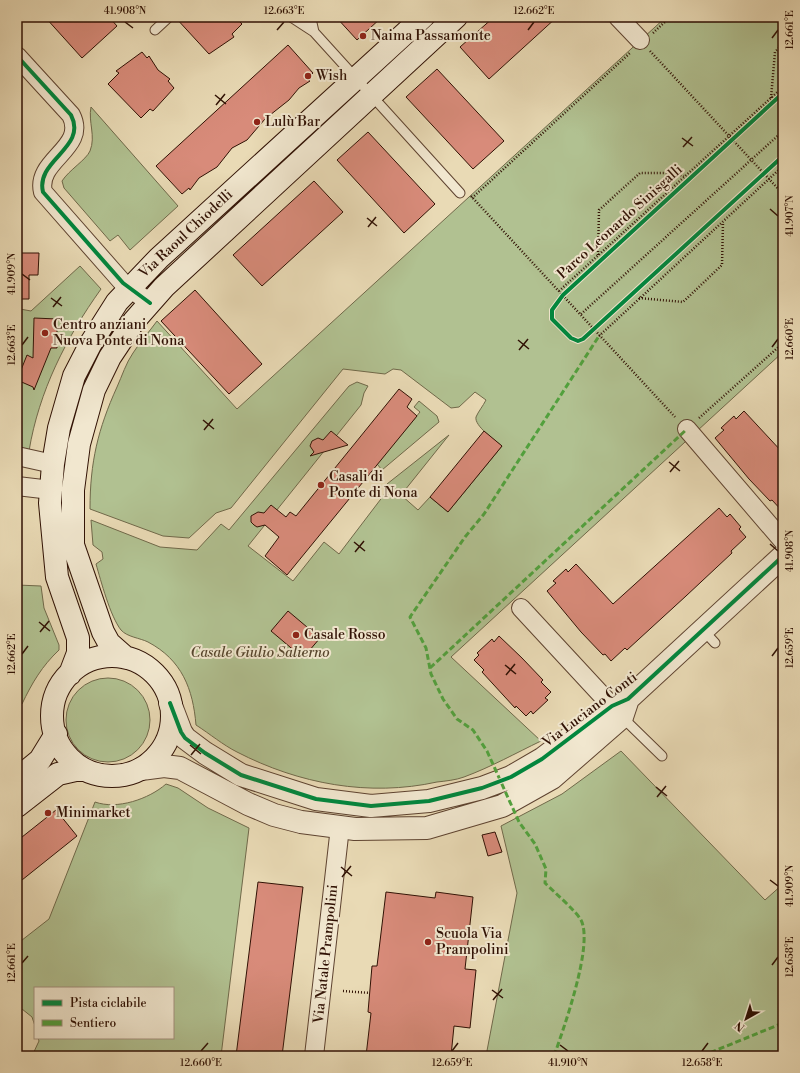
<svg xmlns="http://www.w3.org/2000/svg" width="800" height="1073" viewBox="0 0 800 1073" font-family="'Libre Bodoni',serif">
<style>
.green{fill:#b1c191;stroke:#70694a}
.building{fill:#d88b7a;stroke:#301104}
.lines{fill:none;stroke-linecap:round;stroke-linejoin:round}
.service-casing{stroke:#5e4330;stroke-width:11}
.minor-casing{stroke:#5e4330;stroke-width:20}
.tertiary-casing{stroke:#5e4330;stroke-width:24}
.secondary-casing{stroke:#301104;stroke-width:24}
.path{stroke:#301104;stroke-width:2.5;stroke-dasharray:1 2;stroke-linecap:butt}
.service{stroke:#f1e7cf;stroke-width:9}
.minor{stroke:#f1e7cf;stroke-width:18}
.tertiary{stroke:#f1e7cf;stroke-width:22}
.secondary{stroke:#f1e7cf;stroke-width:22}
.quiet{stroke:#52a03d;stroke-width:3;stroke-dasharray:6 3;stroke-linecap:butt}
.cycleway-casing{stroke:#f1e7cf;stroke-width:6}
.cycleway{stroke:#00873e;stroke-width:4}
.ticks{fill:none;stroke:#301104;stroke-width:1.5}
.poi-dot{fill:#8f2418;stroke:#f1e7cf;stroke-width:1.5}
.labels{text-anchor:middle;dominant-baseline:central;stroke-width:4;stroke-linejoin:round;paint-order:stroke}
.poi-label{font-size:14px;fill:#301104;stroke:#f1e7cf;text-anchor:start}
.street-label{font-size:14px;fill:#301104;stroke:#f1e7cf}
.park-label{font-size:14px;font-style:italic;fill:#57462e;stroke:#f1e7cf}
.neatline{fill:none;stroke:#301104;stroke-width:1.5}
.ticks-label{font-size:10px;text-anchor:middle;fill:#301104}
</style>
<rect width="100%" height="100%" fill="#e9dab5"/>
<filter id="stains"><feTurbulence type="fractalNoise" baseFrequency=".005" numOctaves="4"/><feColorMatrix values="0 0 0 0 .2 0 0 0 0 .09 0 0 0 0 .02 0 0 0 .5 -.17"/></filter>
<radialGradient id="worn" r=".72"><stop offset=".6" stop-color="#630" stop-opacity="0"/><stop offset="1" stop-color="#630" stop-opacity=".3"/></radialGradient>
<path class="green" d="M666 17H783V352L451 657 541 741C516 753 491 767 464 777 456 780 446 781 437 782 369 797 299 784 237 752 223 745 210 734 196 725 193 689 182 660 148 642 140 638 127 637 121 630 110 616 101 581 96 564L103 559 102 552 93 545 91 520 160 547 197 550 221 524 229 530 349 386 357 382 368 386 364 393 361 405 248 546 293 581 324 542 339 554 390 487 387 484 449 435 401 495 418 510 430 497 448 512 502 446C496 441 474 426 476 417 478 412 483 406 486 400L475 392 459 407 451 408 401 370 393 369 385 374 343 369 231 508 216 513 189 538 163 536 90 509C90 462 98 429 117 387 122 376 126 363 133 353 140 342 149 332 157 321L237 409Z
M91 107 178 206 130 250 118 235 110 241 64 188 62 181C69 170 86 160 90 151 96 136 88 122 91 107Z
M80 266 101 289C66 338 39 391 29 451L17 447V331L20 309 31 311Z
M419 401 437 416 439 422 382 470 377 464 420 412 414 407Z
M17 585 41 586 44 608 59 645V650C42 666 32 683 22 704H17Z
M66 720a42 42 0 1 1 84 0a42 42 0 1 1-84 0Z
M621 751 765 900 783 884V1056H486L517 893 501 826 562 794Z
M166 784 178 788 208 808 249 828 221 1056H32L39 1041 38 1038H173V988H35V1026L32 1017 17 1005V944L49 919 95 802C117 810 149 799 166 784Z"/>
<path class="building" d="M45 17H109L117 26 82 58Z
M175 17H235L242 24 232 34 234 37 209 54Z
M336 17H382L357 40Z
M494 17H557L489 79 460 47Z
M288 45 313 73 307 79 310 81 299 88 289 100 265 119 247 140 232 148 217 167 199 178 190 190 189 188 182 194 156 166Z
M142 52 147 58 149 56 158 70 170 79 168 81 174 88 153 111 150 109 141 118 108 84 119 73 116 71Z
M437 69 504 141 473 169 406 97Z
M368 132 435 204 404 233 337 160Z
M314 181 343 212 262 286 233 255Z
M17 253H39L38 275H29V299H17Z
M195 290 262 364 229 394 161 321Z
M34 318 57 319V348H51L34 390 33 387 17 380 27 355 33 358Z
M399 389 412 399 407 407 417 416 287 575 265 556 279 537 265 525 257 527 254 525 251 522V516L258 512 264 513 271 505 286 517 290 512 296 516Z
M744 411 783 453V512L772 500 770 501 749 479 715 438 724 430 721 428 734 416 736 419Z
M331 431 348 445 310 456 314 452 310 446 312 441 318 438 323 440Z
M484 431 502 446 448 512 430 497Z
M719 508 727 517 730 514 741 527 739 529 746 537 731 551 732 553 686 596 627 650 625 648 611 661 605 654 603 655 581 632 547 591 556 583 553 581 566 569 568 572 576 564 613 604Z
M288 611 320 638 303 658 271 631Z
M499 636 522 658 543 680 541 682 551 692 545 698 548 700 533 714 531 711 526 716 516 706 515 708 482 672 484 670 474 660 479 655 477 653 492 639 494 642Z
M56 810 77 836 17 884V841Z
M495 832 502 852 488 856 482 835Z
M258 882 303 887 282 1056H236Z
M386 892 435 898 436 892 473 897 465 969 476 970 470 1028 454 1026 451 1056H366L371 1013 368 1012 372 966H377Z"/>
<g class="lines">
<g class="service-casing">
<path id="service" d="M291 17 314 32 460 193
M307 17 312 23 314 32
M155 30 169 17
M703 630 715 643
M622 717 662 756"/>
</g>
<g class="minor-casing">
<path id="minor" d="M618 17 640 40
M17 56 71 115C88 148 35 160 43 192L123 283 150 303
M687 429 783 541
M17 456 53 464
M17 486 51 490
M521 608 621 716
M314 1056 340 827"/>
</g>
<g class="tertiary-casing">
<path id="tertiary" d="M170 703 181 732 185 738 205 753 241 775 316 799 371 806 429 801 482 788 511 777 542 759 612 706 628 699 783 556
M141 769 164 766 180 768 248 804 274 815 301 822 355 829 427 828 502 806 552 778 622 717 628 699"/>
</g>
<g class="secondary-casing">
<path id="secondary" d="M52 716a60 60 0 1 1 120 0a60 60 0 1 1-120 0Z
M126 658 109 643 103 632 73 545V490L79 444 94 390 110 357 134 321 164 287 456 17
M70 674 78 653V638L57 577 50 503 53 464 59 428 74 376 91 343 117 302 159 258 423 17
M17 779 40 760 56 734
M17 806 58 774 80 769"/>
</g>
<path class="path" d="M653 33 670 17
M650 51 783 194
M771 98 775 52 783 44
M471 196 675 417
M472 198 631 52
M598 255 599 210 640 173H672L684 176
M559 291 783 87
M639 298 683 302 722 265 723 222
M581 314 783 131
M599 336 783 166
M699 418 783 343
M343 991 370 993"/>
<use href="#service" class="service"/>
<use href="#minor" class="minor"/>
<use href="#tertiary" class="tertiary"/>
<use href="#secondary" class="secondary"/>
<path class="quiet" d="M430 668 687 429
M782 881 783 882
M554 1056C563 1030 594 945 581 920 576 911 554 892 545 883L546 869 535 844 519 822 487 751 473 730 457 719 443 699 431 674 426 648 410 617 465 537 484 514 599 336
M702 1056 783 1023"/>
<g class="cycleway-casing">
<path id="cycleway" d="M17 56 71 115C88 148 35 160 43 192L123 283 150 303
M783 93 563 295 552 310V319L571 338 578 341 583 339 783 156
M170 703 181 732 185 738 205 753 241 775 316 799 371 806 429 801 482 788 511 777 542 759 612 706 628 699 783 556"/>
</g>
<use href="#cycleway" class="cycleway"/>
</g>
<path class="ticks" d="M125 22 133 28M277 30 284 22M528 30 534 22M772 38 778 30M215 95 226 104M216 105 225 94M682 138 693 146M683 147 692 137M770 209 778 216M367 218 377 226M368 227 376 217M22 274 30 280M51 298 62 306M53 307 61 297M518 340 529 349M22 345 28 337M772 347 778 339M519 350 528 339M203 420 214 429M204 430 213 419M669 462 680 471M670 472 679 461M354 542 365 551M770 544 778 551M355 552 364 541M39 622 50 631M40 632 49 621M22 654 28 646M772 656 778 648M505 665 516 674M506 675 515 664M190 745 201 754M191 755 200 744M656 787 667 796M657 797 666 786M341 867 352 876M342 877 351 866M770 880 778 886M22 963 28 956M772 965 778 957M492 990 503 998M493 1000 502 989M560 1045 568 1051M201 1051 208 1043M452 1051 458 1043M702 1051 708 1043"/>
<g class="poi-dot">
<circle cx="363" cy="36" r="4"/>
<circle cx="308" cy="76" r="4"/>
<circle cx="257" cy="122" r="4"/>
<circle cx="45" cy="333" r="4"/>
<circle cx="321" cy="485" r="4"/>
<circle cx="296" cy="635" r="4"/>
<circle cx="48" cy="813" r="4"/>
<circle cx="428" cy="942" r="4"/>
</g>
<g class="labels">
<g class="poi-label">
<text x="371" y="36">Naima Passamonte</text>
<text x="316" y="76">Wish</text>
<text x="265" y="122">Lulù Bar</text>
<text x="53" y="325">Centro anziani<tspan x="53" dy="16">Nuova Ponte di Nona</tspan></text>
<text x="329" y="477">Casali di<tspan x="329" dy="16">Ponte di Nona</tspan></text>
<text x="304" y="635">Casale Rosso</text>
<text x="56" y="813">Minimarket</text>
<text x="436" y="934">Scuola Via<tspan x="436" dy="16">Prampolini</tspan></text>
</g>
<g class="street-label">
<text transform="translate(620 222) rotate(-42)">Parco Leonardo Sinisgalli</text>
<text transform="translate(186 234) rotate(-43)">Via Raoul Chiodelli</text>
<text transform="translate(590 710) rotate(-37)">Via Luciano Conti</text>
<text transform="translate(326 954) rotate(-84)">Via Natale Prampolini</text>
</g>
<g class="park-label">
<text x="260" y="653">Casale Giulio Salierno</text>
</g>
</g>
<rect width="800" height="1073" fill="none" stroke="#e9dab5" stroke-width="44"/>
<rect x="34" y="987" width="140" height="52" fill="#f1e7cf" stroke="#a4917e"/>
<rect x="42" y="1000" width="20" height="6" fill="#00873e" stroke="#a4917e"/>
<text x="70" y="1007" font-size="12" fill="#301104">Pista ciclabile</text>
<rect x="42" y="1020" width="20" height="6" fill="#52a03d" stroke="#a4917e"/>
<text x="70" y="1027" font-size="12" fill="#301104">Sentiero</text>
<g transform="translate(746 1019) rotate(219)" stroke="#f1e7cf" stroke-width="3" paint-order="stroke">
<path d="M0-3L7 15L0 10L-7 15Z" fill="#301104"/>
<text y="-6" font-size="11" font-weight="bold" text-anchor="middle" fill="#301104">N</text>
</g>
<rect x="22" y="22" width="756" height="1029" class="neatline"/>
<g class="ticks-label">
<text x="125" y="14">41.908°N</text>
<text x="284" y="14">12.663°E</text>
<text x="534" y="14">12.662°E</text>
<text transform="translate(789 30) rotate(-90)" y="4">12.661°E</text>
<text transform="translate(789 216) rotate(-90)" y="4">41.907°N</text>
<text transform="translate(11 274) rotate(-90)" y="4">41.909°N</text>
<text transform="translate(789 339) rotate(-90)" y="4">12.660°E</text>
<text transform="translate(11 345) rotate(-90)" y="4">12.663°E</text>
<text transform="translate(789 551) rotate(-90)" y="4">41.908°N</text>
<text transform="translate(789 648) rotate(-90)" y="4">12.659°E</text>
<text transform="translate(11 654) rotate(-90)" y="4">12.662°E</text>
<text transform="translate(789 886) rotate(-90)" y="4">41.909°N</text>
<text transform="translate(789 957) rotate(-90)" y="4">12.658°E</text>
<text transform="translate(11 963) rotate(-90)" y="4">12.661°E</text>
<text x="201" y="1066">12.660°E</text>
<text x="452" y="1066">12.659°E</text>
<text x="568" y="1066">41.910°N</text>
<text x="702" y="1066">12.658°E</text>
</g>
<rect width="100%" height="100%" filter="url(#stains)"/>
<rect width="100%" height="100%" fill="url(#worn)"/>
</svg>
